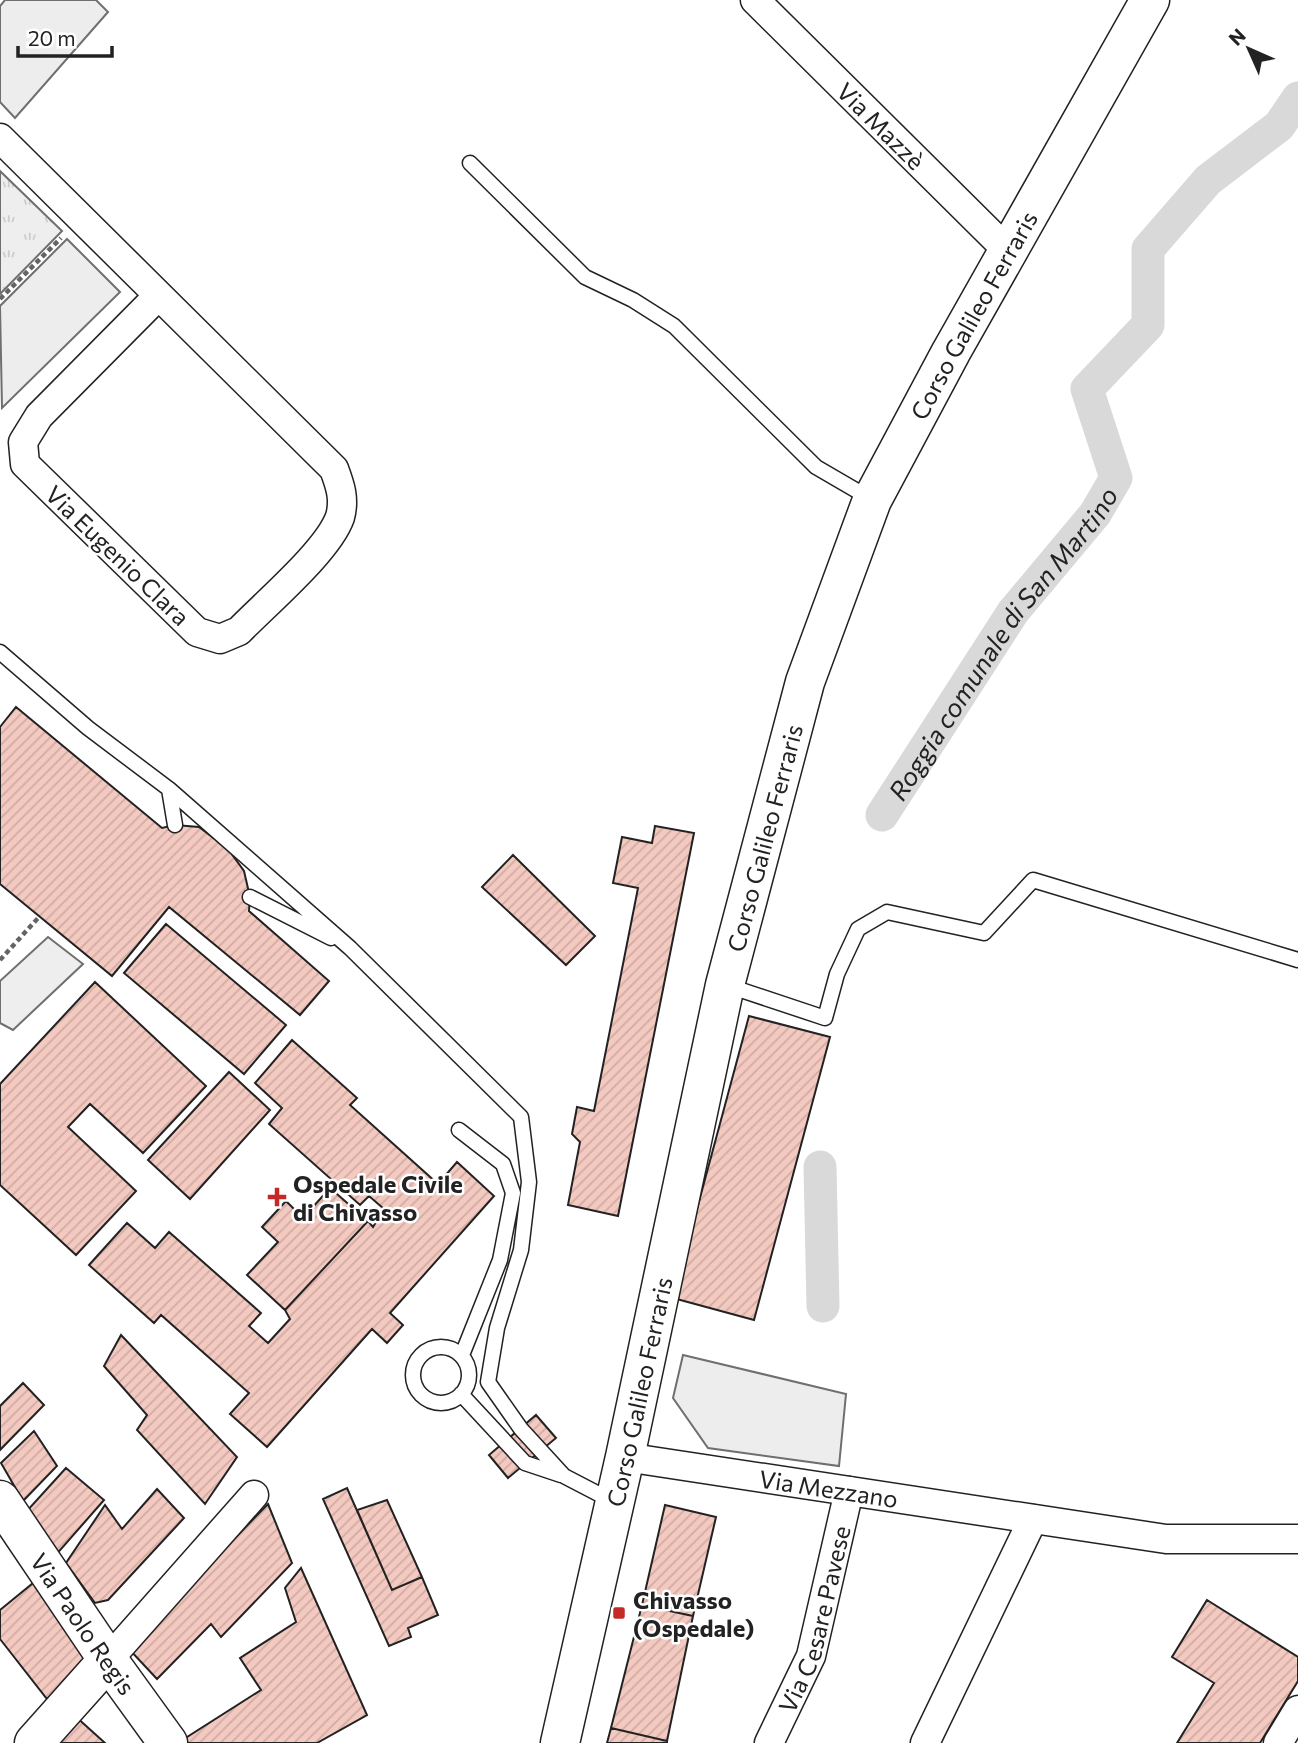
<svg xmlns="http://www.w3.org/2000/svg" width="1298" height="1743" viewBox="0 0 1298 1743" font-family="Commissioner,sans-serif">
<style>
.green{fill:#eee;stroke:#6f6f6f;stroke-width:2}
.park{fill:url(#park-tufts);stroke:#6f6f6f;stroke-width:2}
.parking{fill:#ededed;stroke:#6f6f6f;stroke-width:2}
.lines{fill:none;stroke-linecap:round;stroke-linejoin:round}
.canal{stroke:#d9d9d9;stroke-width:33}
.building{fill:url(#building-hatch);stroke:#222;stroke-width:2}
.lane-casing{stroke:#222;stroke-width:17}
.street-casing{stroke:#222;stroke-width:31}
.secondary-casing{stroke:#222;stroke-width:41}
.primary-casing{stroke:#222;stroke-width:41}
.path{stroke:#646464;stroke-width:4.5;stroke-dasharray:5 3.5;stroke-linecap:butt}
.lane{stroke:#fff;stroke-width:14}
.street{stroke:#fff;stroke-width:28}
.secondary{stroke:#fff;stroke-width:38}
.primary{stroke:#fff;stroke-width:38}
.poi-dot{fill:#c62828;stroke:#fff;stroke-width:2.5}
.labels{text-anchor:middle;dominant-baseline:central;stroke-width:5;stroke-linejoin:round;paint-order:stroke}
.street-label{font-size:24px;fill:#222;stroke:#fff}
.poi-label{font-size:24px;font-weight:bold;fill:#222;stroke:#fff;text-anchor:start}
.water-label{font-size:26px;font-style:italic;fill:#222;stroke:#fff}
</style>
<defs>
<pattern id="park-tufts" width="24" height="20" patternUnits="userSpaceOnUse" patternTransform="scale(1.75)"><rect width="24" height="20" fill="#eee"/><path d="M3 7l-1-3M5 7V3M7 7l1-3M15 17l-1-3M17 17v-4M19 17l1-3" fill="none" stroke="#ccc"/></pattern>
<pattern id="building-hatch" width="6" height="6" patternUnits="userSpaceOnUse" patternTransform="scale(1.75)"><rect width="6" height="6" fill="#f3c9c0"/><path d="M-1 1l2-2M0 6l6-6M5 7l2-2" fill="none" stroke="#d0aca5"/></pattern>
</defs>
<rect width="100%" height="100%" fill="#fff"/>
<path class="green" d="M48 937 83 964 13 1030 0 1023V981Z"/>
<path class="park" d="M0 171 62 231 0 294Z"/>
<path class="parking" d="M5 0H96L108 12 15 118 0 102V6Z
M67 239 120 292 2 408 0 306Z
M683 1355 846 1394 839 1466 708 1448 673 1398Z"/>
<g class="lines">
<g class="canal">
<path id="s1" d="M882 815 1013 612 1095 514 1116 478 1087 389 1148 325V249L1208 180 1279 126 1298 98"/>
<path d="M820 1167 823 1306"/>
</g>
</g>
<path class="building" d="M16 707 162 828 175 825 199 827 228 849 244 871 250 897 249 911 329 981 300 1015 169 907 112 976 0 884V727Z
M655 826 694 833 618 1216 568 1205 580 1142 572 1134 577 1107 594 1111 638 888 613 883 622 837 652 843Z
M513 855 595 936 566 965 482 887Z
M166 924 286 1025 244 1074 124 973Z
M95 982 206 1086 143 1153 90 1104 68 1127 136 1191 76 1255 0 1185V1084Z
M749 1016 830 1037 754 1320 673 1298Z
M292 1040 357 1098 350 1105 438 1184 457 1162 494 1196 390 1313 403 1325 387 1343 372 1329 267 1447 230 1414 249 1393 161 1315 154 1323 89 1265 127 1223 155 1248 169 1232 261 1313 249 1326 268 1343 290 1319 285 1310 368 1221 373 1227 384 1209 369 1196 360 1205 269 1124 282 1108 255 1083Z
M229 1072 270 1110 190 1199 148 1160Z
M330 1188 368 1221 285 1310 247 1275 278 1242 262 1227 286 1201 303 1218Z
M121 1335 237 1457 205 1504 137 1430 147 1415 104 1366Z
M23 1383 44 1405 0 1450V1406Z
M536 1415 556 1438 508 1478 489 1455Z
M34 1431 57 1466 23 1501 1 1463Z
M66 1468 104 1500 55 1556 25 1513Z
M347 1488 392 1590 422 1577 438 1615 408 1628 411 1637 389 1646 323 1499Z
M157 1489 184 1518 108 1600 95 1603 66 1563 105 1505 122 1529Z
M387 1500 422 1577 392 1590 357 1510Z
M268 1504 292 1563 221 1637 211 1624 157 1679 128 1648Z
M665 1505 716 1517 693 1616 642 1605Z
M301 1568 367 1715 317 1743H187L184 1739 261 1690 240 1658 296 1622 285 1588Z
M38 1579 100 1657 47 1699 0 1639V1610Z
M1207 1600 1298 1657V1681L1260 1743H1177L1214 1683 1172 1657Z
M642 1605 693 1616 667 1741 611 1728Z
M74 1715 105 1743H48Z
M611 1728 667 1741V1743H607Z"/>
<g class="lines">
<g class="lane-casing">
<path id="lane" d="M470 163 585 277 633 300 674 326 816 467 871 499
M0 652 88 728 169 789 350 948 521 1117 529 1182 521 1250 497 1328 488 1382 521 1429 564 1476 614 1502
M169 789 175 825
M250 897 331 938
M726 985 825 1018 837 974 858 929 887 912 984 933 1033 880 1298 960
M459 1130 503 1164 513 1193 500 1260 462 1355
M413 1375a28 28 0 1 1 56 0a28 28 0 1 1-56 0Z
M461 1394 525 1463 561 1475"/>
</g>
<g class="street-casing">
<g id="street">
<path id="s2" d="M755 0 1008 251"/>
<path d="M0 138 334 469C340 485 345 499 340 517 328 551 266 603 239 631L220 639 197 632 25 464 23 442 39 416 158 296"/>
<path id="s3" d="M625 1457 1166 1539H1298"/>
<path d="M108 1660 254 1495"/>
<path id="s4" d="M769 1743 811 1656 849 1491"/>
<path d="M925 1743 1033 1519"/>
<path d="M1278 1743 1298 1710"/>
</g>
</g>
<g class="secondary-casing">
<path id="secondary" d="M34 1743 108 1660"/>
</g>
<g class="primary-casing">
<g id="primary">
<path id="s5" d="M0 1500 108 1660 168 1743"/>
<path id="s6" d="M560 1743 625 1457 725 985 805 682 872 500 951 352 1150 0"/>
</g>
</g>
<path class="path" d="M0 299 61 238
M0 960 39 917"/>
<use href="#lane" class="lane"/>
<use href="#street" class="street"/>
<use href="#secondary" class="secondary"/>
<use href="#primary" class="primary"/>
</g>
<g class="poi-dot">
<path d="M273.5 1186.5h7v7h7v7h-7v7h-7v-7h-7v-7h7z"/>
<rect x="612" y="1606" width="14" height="14" rx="3.5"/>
</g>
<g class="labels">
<g class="street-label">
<text stroke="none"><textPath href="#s2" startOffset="178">Via Mazzè</textPath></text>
<text stroke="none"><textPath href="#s6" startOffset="1494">Corso Galileo Ferraris</textPath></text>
<text transform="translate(118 555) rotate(44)">Via Eugenio Clara</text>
<text stroke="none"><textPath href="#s6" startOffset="928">Corso Galileo Ferraris</textPath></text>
<text stroke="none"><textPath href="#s6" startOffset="360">Corso Galileo Ferraris</textPath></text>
<text stroke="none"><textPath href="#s3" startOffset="206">Via Mezzano</textPath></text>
<text stroke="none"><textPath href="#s4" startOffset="133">Via Cesare Pavese</textPath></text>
<text stroke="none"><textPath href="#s5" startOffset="149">Via Paolo Regis</textPath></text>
</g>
<g class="poi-label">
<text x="293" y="1183">Ospedale Civile<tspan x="293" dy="28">di Chivasso</tspan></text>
<text x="633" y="1599">Chivasso<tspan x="633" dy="28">(Ospedale)</tspan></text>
</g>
<g class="water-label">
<text stroke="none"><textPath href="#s1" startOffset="210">Roggia comunale di San Martino</textPath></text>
</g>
</g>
<g transform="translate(1249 49) rotate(315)" stroke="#ffffff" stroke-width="5" paint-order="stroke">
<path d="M0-5L12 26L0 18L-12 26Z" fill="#222222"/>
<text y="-10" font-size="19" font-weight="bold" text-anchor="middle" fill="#222222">N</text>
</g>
<path d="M18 46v10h94v-10" fill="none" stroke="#222222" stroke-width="3.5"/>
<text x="28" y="46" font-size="21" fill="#222222" stroke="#ffffff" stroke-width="5" paint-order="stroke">20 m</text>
</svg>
